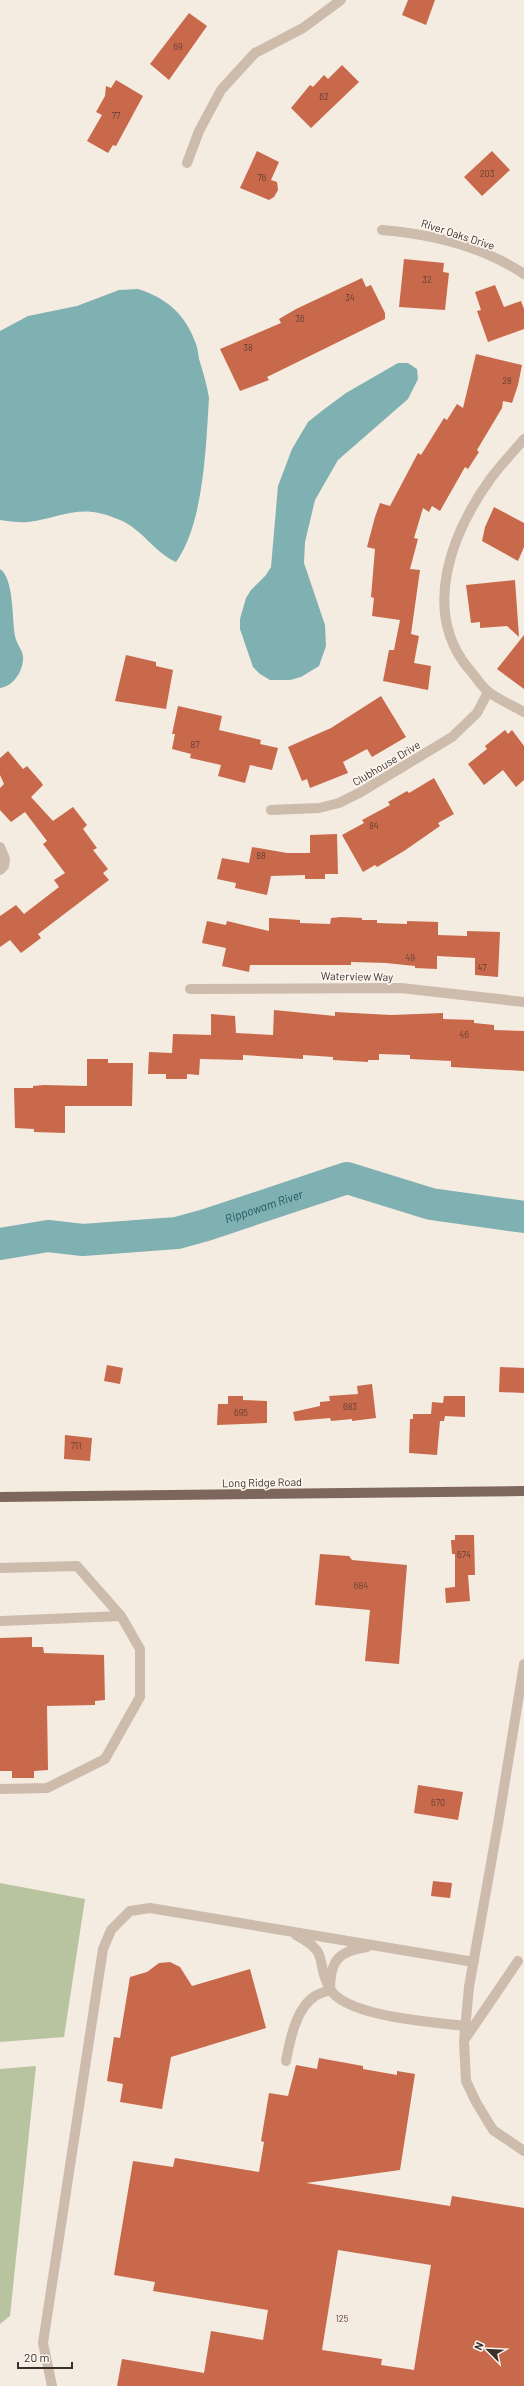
<svg xmlns="http://www.w3.org/2000/svg" width="524" height="2386" viewBox="0 0 524 2386" font-family="Barlow,sans-serif">
<style>
.green{fill:#b8c4a0}
.water{fill:#7fb0b2}
.lines{fill:none;stroke-linecap:round;stroke-linejoin:round}
.river{stroke:#7fb0b2;stroke-width:32}
.building{fill:#c8694b;fill-rule:evenodd}
.lane{stroke:#cdbbac;stroke-width:10}
.street{stroke:#cdbbac;stroke-width:10}
.primary{stroke:#7d675c;stroke-width:10}
.labels{text-anchor:middle;dominant-baseline:central;stroke-width:3.5;stroke-linejoin:round;paint-order:stroke}
.number-label{font-size:9px;fill:#5e3e33}
.street-label{font-size:11px;fill:#3b302b;stroke:#fbf5ee}
.water-label{font-size:12px;font-style:italic;fill:#1f5a5e;stroke:#fbf5ee}
</style>
<rect width="100%" height="100%" fill="#f4ebe1"/>
<path class="green" d="M0 1883 85 1899 64 2037 0 2042Z
M36 2066 10 2316 0 2324V2069Z"/>
<path class="water" d="M138 289C167 298 186 315 196 344 198 349 198 354 199 359 203 372 207 385 209 398 206 446 204 523 176 562 154 552 142 529 120 520 80 502 65 517 28 522 19 523 9 521 0 520V331L28 316 77 306 119 290Z
M398 363H408L417 369 418 379 408 399 338 460 315 500 305 542 304 563 325 625 326 646 319 666 301 677 290 680H270L260 674 253 667 240 629V619L246 598 251 590 266 575 271 567 278 486 292 449 308 422 323 410 346 393Z
M0 569C14 578 12 620 15 636 16 643 22 649 23 656 24 670 14 686 0 688Z"/>
<g class="lines">
<path class="river" id="s1" d="M0 1244 48 1236 83 1240 177 1233 206 1225 347 1178 431 1204 524 1217"/>
</g>
<path class="building" d="M408 0H435L426 25 402 15Z
M189 13 207 26 169 80 150 64Z
M342 65 359 82 311 128 291 108 310 85 313 87 324 75 328 79Z
M116 80 143 96 116 146 113 145 108 153 87 141 102 115 96 112 105 96 106 86 111 88Z
M257 151 279 162 271 180 277 182 278 190 274 197 269 200 240 188Z
M492 151 510 170 482 196 464 177Z
M404 259 444 263 443 272 449 273 445 310 399 307Z
M362 278 366 287 371 285 385 313V319L267 377 269 380 240 391 220 349 281 323 279 319 296 309Z
M495 285 504 307 521 301 524 309V329L488 342 477 311 481 310 475 292Z
M476 354 522 365 518 385 512 403 503 401 502 408 477 450 479 452 468 469 465 467 440 511 432 506 429 512 423 508 414 538 418 539 410 569 420 570 411 634 419 636 414 663 431 666 428 690 383 681 389 650H394L400 620 372 616 374 598 371 597 375 549 367 547 375 517 380 503 390 506 418 453 421 455 444 418 447 420 457 404 463 408Z
M494 507 524 523V547L518 561 482 541 485 527Z
M515 580 519 637 507 626 480 628V622L471 623 466 585Z
M524 635V689L497 669Z
M126 655 156 662V666L173 670 166 709 115 701Z
M381 696 406 737 372 757 367 749 343 762 348 773 310 788 307 779 302 781 288 747 331 728Z
M178 706 222 716 219 730 261 740 260 744 278 748 272 770 250 765 245 783 218 776 221 765 190 758 191 754 172 749 175 734H172Z
M505 730 508 734 512 730 524 746V780L516 787 503 770 484 785 468 764 487 749 485 746Z
M8 751 23 769 27 766 41 782 43 785 31 797 53 821 73 807 87 825 83 829 97 848 93 850 108 869 103 873 109 880 38 934 41 938 21 953 10 940 0 947V916L16 905 24 914 59 887 54 880 65 873 43 844 47 841 25 812 11 822 0 810V788L4 784 0 775V758Z
M434 778 454 814 438 823 440 826 404 851 377 867 375 865 363 872 342 835 364 823 362 820 390 805 388 802 407 791 409 793Z
M337 834 338 874H325V879H305V875L271 876 267 895 235 888 236 883 217 879 222 858 249 863 252 847 287 853H310V835Z
M269 918 300 920V923L330 924 331 918 341 917 362 918V920H377V923L407 924V921L438 922V935L467 936V931L500 932 498 977 475 975V958L437 956V969L415 968V966L386 963 351 962V965H250L249 972 222 966 226 948 202 943 207 921 226 925 227 921 269 931Z
M274 1010 335 1016V1012L391 1015 443 1013V1019L474 1020V1023L494 1025V1030L524 1031V1071L451 1067V1061L410 1059V1055L379 1054V1060H368V1062L333 1060V1057L303 1055V1059L243 1055V1060L200 1059 199 1075 187 1074V1079H166V1074H148L149 1052 172 1053 173 1034 211 1035V1014L235 1016 236 1033 273 1035Z
M87 1059H108V1063H133L132 1106H65V1133L34 1132V1129L15 1128 14 1088H33V1086L44 1085 87 1086Z
M107 1365 123 1368 120 1384 104 1381Z
M500 1367 524 1368V1393L499 1392Z
M372 1384 376 1418 352 1421V1419L331 1421 330 1418 295 1421 293 1412 320 1406V1402L330 1401 329 1396 358 1394 357 1386Z
M228 1396H243V1400L267 1401V1423L217 1425 218 1404H228Z
M444 1396H465V1417L445 1416 444 1421H440L437 1455 409 1453 410 1419H413V1414H431L432 1402 443 1403Z
M65 1435 92 1438 90 1461 64 1459Z
M455 1535H474L475 1575H468L470 1601 446 1603 445 1588 455 1587V1554H452L451 1540H455Z
M320 1554 349 1556 352 1560 407 1565 399 1664 365 1661 370 1610 315 1605Z
M32 1637V1647H43L44 1653 104 1655 105 1700 95 1701V1705L47 1706 48 1770 34 1771V1778H12V1771H0V1638Z
M418 1785 463 1792 458 1820 414 1813Z
M433 1881 452 1883 450 1898 431 1896Z
M170 1962 180 1967 192 1986 250 1969 266 2028 171 2057 162 2109 120 2102 123 2084 107 2081 114 2037 120 2038 130 1977 147 1972 159 1963Z
M319 2058 363 2066V2069L397 2075V2071L415 2074 400 2170 306 2183 450 2206 452 2196 524 2208V2386H117L122 2359 204 2373 211 2331 263 2340 268 2310 153 2291 155 2282 114 2275 133 2161 173 2167 175 2158 259 2172 264 2142 261 2141 269 2093 288 2096 296 2065 317 2069ZM338 2250 431 2265 414 2370 381 2365 382 2359 322 2350Z"/>
<g class="lines">
<path class="lane" d="M0 847 5 859 4 866 0 870
M0 1568 77 1566 121 1616 140 1649V1697L105 1759 47 1788 0 1789
M1 1621 121 1616
M524 1664 498 1824 469 1987 464 2041 466 2081 476 2102 493 2130 524 2151
M296 1935C332 1954 314 1961 330 1989 346 2017 434 2022 465 2026
M465 2039 518 1961
M286 2061C290 2040 296 2008 315 1996 320 1993 325 1992 330 1990 330 1961 338 1951 367 1947
M52 2386 43 2343 103 1949 111 1930 130 1911 150 1908 474 1962"/>
<path class="street" d="M187 163 199 131 221 90 255 53 303 28 341 0
M382 230C431 234 482 246 524 274
M524 439C513 452 501 465 491 478 452 532 421 610 468 668 475 675 481 687 490 693 500 700 513 706 524 712
M271 810 319 808 339 803 361 792 452 737 477 713 488 692
M190 989 401 988 524 1002"/>
<path class="primary" d="M0 1497 524 1491"/>
</g>
<g class="labels">
<g class="number-label">
<text x="178" y="46">69</text>
<text x="324" y="96">62</text>
<text x="116" y="115">77</text>
<text x="487" y="173">203</text>
<text x="262" y="177">76</text>
<text x="427" y="279">32</text>
<text x="350" y="297">34</text>
<text x="300" y="318">36</text>
<text x="248" y="347">38</text>
<text x="507" y="380">28</text>
<text x="195" y="744">87</text>
<text x="374" y="825">84</text>
<text x="261" y="855">88</text>
<text x="410" y="957">49</text>
<text x="482" y="967">47</text>
<text x="464" y="1034">46</text>
<text x="350" y="1406">683</text>
<text x="241" y="1412">695</text>
<text x="76" y="1445">711</text>
<text x="464" y="1554">674</text>
<text x="361" y="1585">684</text>
<text x="438" y="1802">670</text>
<text x="342" y="2318">125</text>
</g>
<g class="street-label">
<text transform="translate(458 234) rotate(18)">River Oaks Drive</text>
<text transform="translate(386 763) rotate(-31)">Clubhouse Drive</text>
<text transform="translate(357 976) rotate(1)">Waterview Way</text>
<text transform="translate(262 1482) rotate(-1)">Long Ridge Road</text>
</g>
<g class="water-label">
<text stroke="none"><textPath href="#s1" startOffset="269">Rippowam River</textPath></text>
</g>
</g>
<g transform="translate(488 2350) rotate(294)" stroke="#fbf5ee" stroke-width="3" paint-order="stroke">
<path d="M0-3L7 15L0 10L-7 15Z" fill="#3b302b"/>
<text y="-6" font-size="11" font-weight="bold" text-anchor="middle" fill="#3b302b">N</text>
</g>
<path d="M18 2362v6h54v-6" fill="none" stroke="#3b302b" stroke-width="2"/>
<text x="24" y="2362" font-size="12" fill="#3b302b" stroke="#fbf5ee" stroke-width="3" paint-order="stroke">20 m</text>
</svg>
